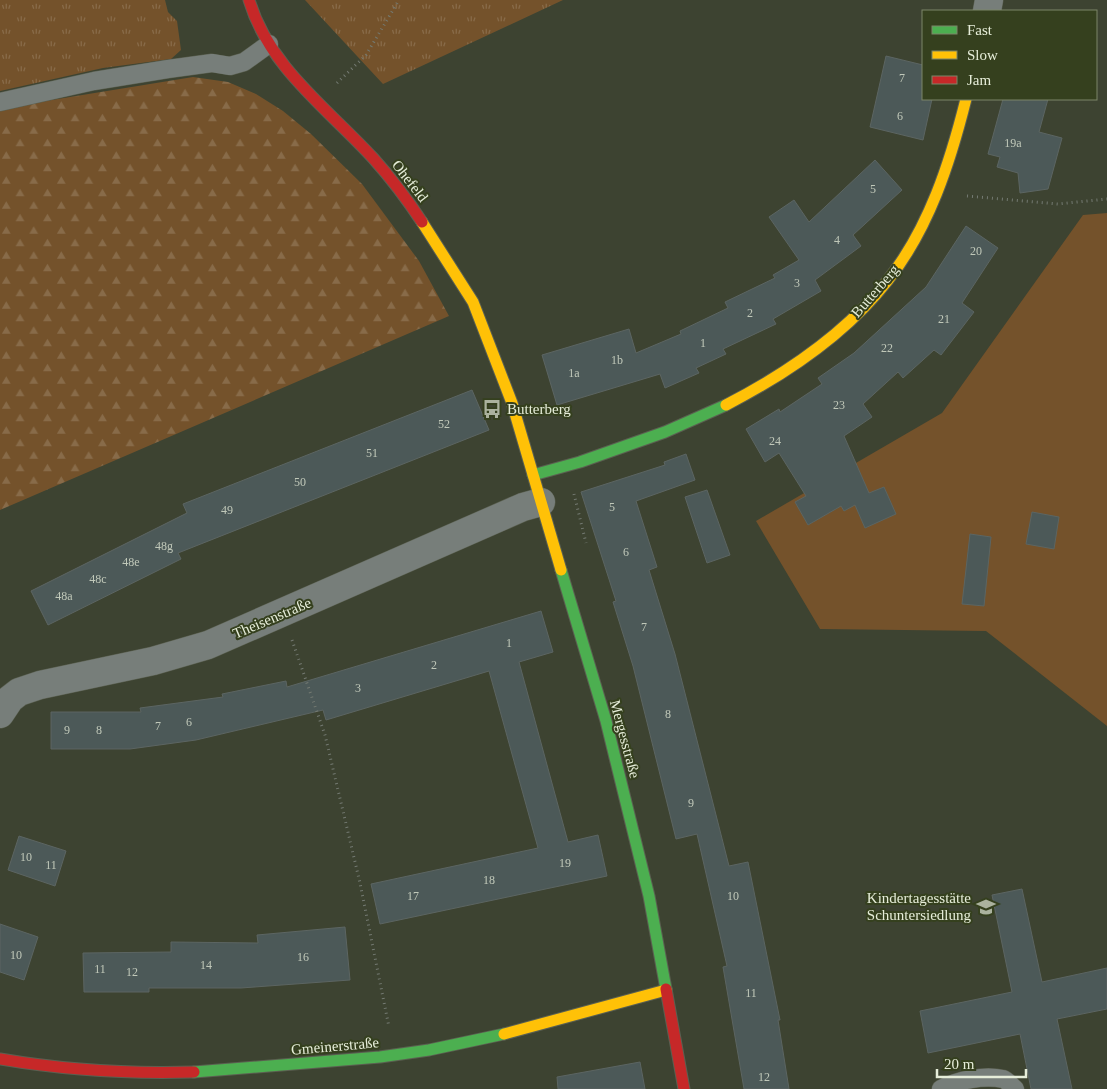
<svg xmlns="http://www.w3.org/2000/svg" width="1107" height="1089" viewBox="0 0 1107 1089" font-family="Georgia,serif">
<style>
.grass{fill:url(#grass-tufts)}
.forest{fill:url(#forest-firs)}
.garden{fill:#74522b}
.building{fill:#4c5958;stroke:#5c6562}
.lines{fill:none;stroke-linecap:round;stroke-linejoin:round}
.lane-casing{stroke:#5b6051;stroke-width:19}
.street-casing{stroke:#5b6051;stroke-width:29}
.fast-casing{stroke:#5b6051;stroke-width:13}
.slow-casing{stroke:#5b6051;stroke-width:13}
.jam-casing{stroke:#5b6051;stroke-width:13}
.path{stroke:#747a72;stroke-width:3;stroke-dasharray:1 4;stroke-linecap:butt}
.lane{stroke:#777e7a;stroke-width:18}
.street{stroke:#777e7a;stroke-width:28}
.fast{stroke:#4caf50;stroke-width:11}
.slow{stroke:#ffc107;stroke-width:11}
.jam{stroke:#c62828;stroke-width:11}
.labels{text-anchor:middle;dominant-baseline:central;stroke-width:4;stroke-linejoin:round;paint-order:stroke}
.number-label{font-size:12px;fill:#c0c8b9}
.street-label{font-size:15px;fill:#e6edd9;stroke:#35401e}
.poi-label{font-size:15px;fill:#e6edd9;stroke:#35401e;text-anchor:start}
</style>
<defs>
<pattern id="grass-tufts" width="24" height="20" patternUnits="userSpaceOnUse" patternTransform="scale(1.25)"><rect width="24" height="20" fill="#74522b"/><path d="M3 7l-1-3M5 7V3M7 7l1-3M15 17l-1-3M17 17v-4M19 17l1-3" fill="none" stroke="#886b49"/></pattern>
<pattern id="forest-firs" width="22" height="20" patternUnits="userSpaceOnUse" patternTransform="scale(1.25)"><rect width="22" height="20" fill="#74522b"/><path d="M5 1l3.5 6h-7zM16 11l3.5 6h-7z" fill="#886b49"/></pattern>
</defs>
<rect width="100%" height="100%" fill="#3d4331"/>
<path class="grass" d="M0 0H165L168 12 177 21 181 50 171 59 103 68 0 91Z
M305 0H563L383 84Z"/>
<path class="forest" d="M193 77 228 82 256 94 283 111 311 134 362 184 419 261 449 316 0 510V110L27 104Z"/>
<path class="garden" d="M1107 213V726L986 631 820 629 756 521 942 413 1083 215Z"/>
<path class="building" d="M886 56 923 65V99H932L923 140 870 127Z
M1003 99H1048L1039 132 1062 138 1048 189 1020 193 1018 173 997 167 1000 157 988 154Z
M875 160 902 190 853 235 861 246 815 280 821 291 773 319 776 324 723 349 726 354 696 368 699 373 665 388 660 374 557 405 542 355 629 329 636 353 681 334 680 331 728 308 725 302 775 278 773 275 799 260 769 217 794 200 809 222Z
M966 226 998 248 962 303 974 312 941 355 934 350 903 378 898 372 863 404 872 417 844 436 869 493 884 487 896 514 865 528 855 505 844 511 841 506 808 525 795 502 806 496 779 453 765 462 746 429 779 409 780 412 822 384 818 378 854 353 926 287Z
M472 390 489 430 178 553 181 559 48 625 31 591 187 513 183 504Z
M686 454 695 480 636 501 657 567 649 570 675 654 729 866 748 862 780 1020H778L789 1089H744L723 967 727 966 697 834 676 839 633 666 613 602 616 601 581 492 665 465 664 462Z
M707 490 730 555 707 563 685 497Z
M1032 512 1059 517 1054 549 1026 544Z
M970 534 991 537 984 606 962 604Z
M541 611 553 652 519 662 568 842 598 835 607 876 380 924 371 884 538 848 489 671 326 720 323 710 196 740 130 749H51V712H141L140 708 223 697 222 694 286 681 287 687Z
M19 836 66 851 55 886 8 870Z
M1022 889 1042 982 1107 968V1009L1057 1019 1072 1089H1031L1020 1034 928 1053 920 1011 1012 992 992 895Z
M0 924 38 937 24 980 0 972Z
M345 927 350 980 241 988H149V992H84L83 953 171 952V942L258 943 257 935Z
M640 1062 645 1089H558L557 1077Z"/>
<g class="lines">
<g class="lane-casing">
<path id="lane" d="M0 102 94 81 168 69 212 63 230 66 244 62 269 44
M941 1089C958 1080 984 1075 1003 1079 1007 1080 1011 1086 1015 1089"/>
</g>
<g class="street-casing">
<path id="street" d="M987 11 989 0
M0 714 10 699 19 692 40 685 153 661 208 645 523 507 541 502"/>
</g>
<g class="fast-casing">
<path id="fast" d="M533 475 580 462 665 432 726 405
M561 570 606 721 649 896 666 989
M194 1072 380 1057 429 1050 504 1034"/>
</g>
<g class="slow-casing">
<path id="slow" d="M422 222 473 302 512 403 561 570
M726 405C786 374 846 334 888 280 929 228 950 163 966 99
M504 1034 666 990"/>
</g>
<g class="jam-casing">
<path id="jam" d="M249 0C269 67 327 108 373 158 391 178 407 199 422 222
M666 989 684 1089
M0 1059C64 1070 128 1074 194 1072"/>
</g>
<path class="path" d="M337 83 366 55 399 0
M967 196 1058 204 1107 199
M574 494 586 543
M292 640 325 735 360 883 389 1027"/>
<use href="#lane" class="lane"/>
<use href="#street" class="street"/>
<use href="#fast" class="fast"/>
<use href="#slow" class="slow"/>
<use href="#jam" class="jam"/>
</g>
<defs>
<g id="bus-bare" transform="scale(1.5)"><path d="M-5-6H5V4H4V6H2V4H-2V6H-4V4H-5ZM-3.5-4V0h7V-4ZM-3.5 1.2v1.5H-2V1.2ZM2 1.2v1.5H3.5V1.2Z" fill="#abb29e" stroke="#35401e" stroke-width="2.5" paint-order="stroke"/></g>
<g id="school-bare" transform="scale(1.5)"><path d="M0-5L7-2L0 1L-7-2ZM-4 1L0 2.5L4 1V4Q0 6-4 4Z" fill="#abb29e" stroke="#35401e" stroke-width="2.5" paint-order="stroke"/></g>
</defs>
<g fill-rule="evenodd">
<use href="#bus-bare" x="492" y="409"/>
<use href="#school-bare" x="986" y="907"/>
</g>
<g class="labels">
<g class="number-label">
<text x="902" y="78">7</text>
<text x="900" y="116">6</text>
<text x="1013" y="143">19a</text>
<text x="873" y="189">5</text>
<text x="837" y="240">4</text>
<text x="976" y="251">20</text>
<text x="797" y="283">3</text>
<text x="750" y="313">2</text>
<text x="944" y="319">21</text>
<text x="703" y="343">1</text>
<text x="887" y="348">22</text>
<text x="617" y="360">1b</text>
<text x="574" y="373">1a</text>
<text x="839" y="405">23</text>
<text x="444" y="424">52</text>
<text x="775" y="441">24</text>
<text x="372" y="453">51</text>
<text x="300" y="482">50</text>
<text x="612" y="507">5</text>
<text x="227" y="510">49</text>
<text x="164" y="546">48g</text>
<text x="626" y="552">6</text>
<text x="131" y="562">48e</text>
<text x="98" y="579">48c</text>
<text x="64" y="596">48a</text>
<text x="644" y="627">7</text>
<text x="509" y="643">1</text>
<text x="434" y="665">2</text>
<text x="358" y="688">3</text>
<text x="668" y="714">8</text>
<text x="189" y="722">6</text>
<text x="158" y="726">7</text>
<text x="67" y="730">9</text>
<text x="99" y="730">8</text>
<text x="691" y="803">9</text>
<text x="26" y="857">10</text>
<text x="565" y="863">19</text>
<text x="51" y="865">11</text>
<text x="489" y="880">18</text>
<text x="413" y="896">17</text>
<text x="733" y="896">10</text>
<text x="16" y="955">10</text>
<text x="303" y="957">16</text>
<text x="206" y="965">14</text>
<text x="100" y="969">11</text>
<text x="132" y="972">12</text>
<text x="751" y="993">11</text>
<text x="764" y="1077">12</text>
</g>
<g class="street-label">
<text transform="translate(410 181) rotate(52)">Ohefeld</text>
<text transform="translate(875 291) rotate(-49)">Butterberg</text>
<text transform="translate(272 618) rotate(-23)">Theisenstraße</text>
<text transform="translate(625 739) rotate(75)">Mergesstraße</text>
<text transform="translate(335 1046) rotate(-5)">Gmeinerstraße</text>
</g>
<g class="poi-label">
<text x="507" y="409">Butterberg</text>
<text x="971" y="898" text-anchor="end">Kindertagesstätte<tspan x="971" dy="17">Schuntersiedlung</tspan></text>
</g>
</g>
<rect x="922" y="10" width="175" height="90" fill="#35401e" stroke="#7c8569"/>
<rect x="932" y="26" width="25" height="8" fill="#4caf50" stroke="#7c8569"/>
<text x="967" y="35" font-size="15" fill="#e6edd9">Fast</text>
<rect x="932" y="51" width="25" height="8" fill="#ffc107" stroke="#7c8569"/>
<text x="967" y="60" font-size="15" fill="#e6edd9">Slow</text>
<rect x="932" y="76" width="25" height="8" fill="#c62828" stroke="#7c8569"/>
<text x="967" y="85" font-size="15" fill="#e6edd9">Jam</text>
<path d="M937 1069v8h89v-8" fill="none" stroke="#e6edd9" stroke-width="2.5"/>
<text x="944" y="1069" font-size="15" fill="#e6edd9" stroke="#35401e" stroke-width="4" paint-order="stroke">20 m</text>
</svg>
